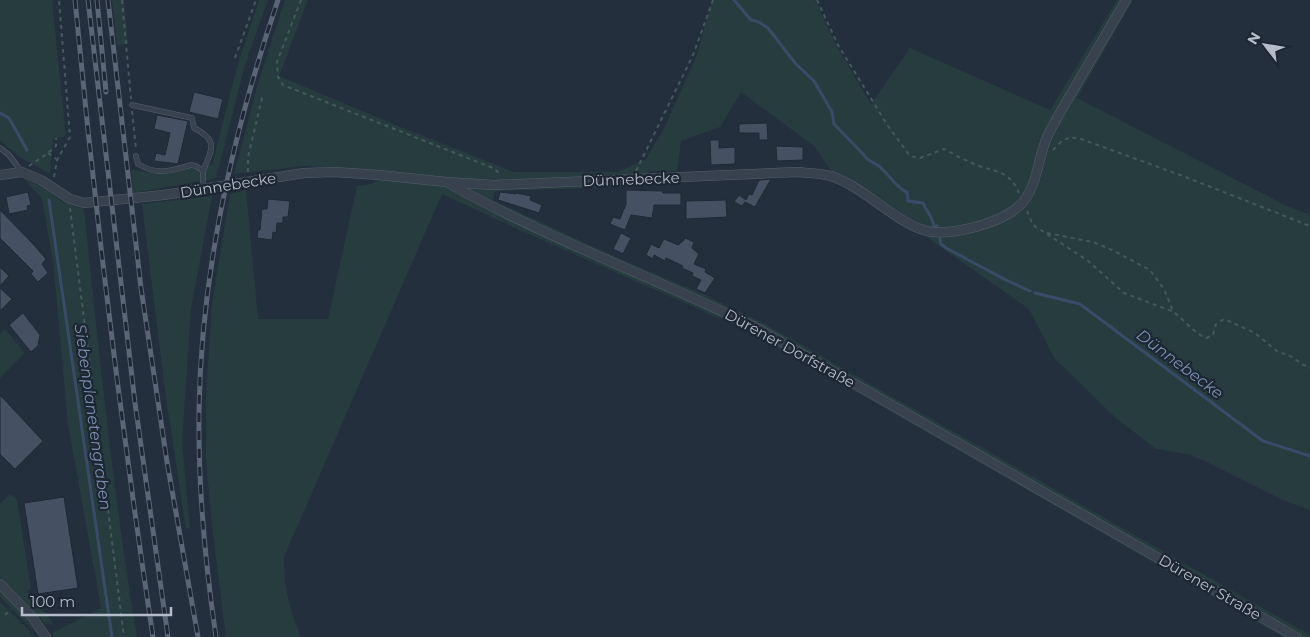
<svg xmlns="http://www.w3.org/2000/svg" width="1310" height="637" viewBox="0 0 1310 637" font-family="Montserrat,sans-serif">
<style>
.green{fill:#263c3f}
.lines{fill:none;stroke-linecap:round;stroke-linejoin:round}
.stream{stroke:#394c67;stroke-width:3}
.building{fill:#455162;stroke:#1f2835}
.service-casing{stroke:#565f6c;stroke-width:5.5}
.minor-casing{stroke:#565f6c;stroke-width:10}
.path{stroke:#44595c;stroke-width:2;stroke-dasharray:4 4;stroke-linecap:butt}
.service{stroke:#38414e;stroke-width:4.5}
.minor{stroke:#38414e;stroke-width:9}
.rail-casing{stroke:#5a6575;stroke-width:5}
.rail{stroke:#1d2633;stroke-width:3;stroke-dasharray:9;stroke-linecap:butt}
.labels{text-anchor:middle;dominant-baseline:central;stroke-width:4.5;stroke-linejoin:round;paint-order:stroke}
.street-label{font-size:15px;fill:#b4bcc9;stroke:#1d2633}
.water-label{font-size:16px;font-style:italic;fill:#7c92b1;stroke:#1d2633}
</style>
<rect width="100%" height="100%" fill="#242f3e"/>
<path class="green" d="M0 0H52L66 136 53 139 50 174 20 157 0 141Z
M112 0H124L128 44 117 45Z
M259 0H268L245 65 216 178 205 180V172L208 165H212L238 64Z
M285 0H308L279 76 398 126 514 172H618L646 159 663 130 697 55 712 0H815L837 47 871 104 910 48 1050 110 1117 0H1133L1077 98 1287 206 1310 215V510L1285 501 1207 462 1191 455 1156 449 1117 419 1054 358 1029 309 932 241 917 224 832 172 814 146 741 92 720 127 681 141 677 171H650L640 183 624 187 495 191 493 200 618 258 705 295 765 324 1310 635V637H1283L815 368 737 326 522 231 442 194 284 557C283 585 290 611 301 637H226L212 526 206 459V395L212 303 230 194 246 190 258 319H328L357 186 372 184 391 171 304 166 234 174 258 83Z
M189 168 197 169 201 174V181L133 193 131 170 161 174Z
M24 179 40 186 65 203 84 209C99 352 113 495 137 637H54L52 633 101 608 68 424 53 261 42 199Z
M212 196 191 309 182 442 190 528 186 529 165 391 142 204Z
M5 329 25 353 0 378V334Z
M10 494 17 499 31 589 27 591 53 623 50 625 49 623 46 624 0 577V504Z
M0 591 24 616 37 634 0 597Z
M0 602 28 629 34 637H0Z"/>
<g class="lines">
<path class="stream" d="M734 0 751 20 759 22 768 28 795 63 814 81 832 112 834 124 864 155C868 162 874 162 880 167 890 175 896 188 907 192L908 201 923 203C927 212 932 216 934 226H937
M0 113 9 118 27 150
M49 200 112 637
M940 239 941 244 946 248 1006 280 1030 291
M1035 293 1080 304 1263 441 1310 456"/>
</g>
<path class="building" d="M194 92 223 99 218 119 189 112Z
M157 115 188 121 178 164 154 161 156 153 165 155 170 133 154 129Z
M767 123 768 140H759V133H739V124Z
M710 140H719V148L735 147V164L711 165Z
M776 146 803 147V160L777 161Z
M771 179 755 207 745 202 742 206 734 202 739 195 746 200 749 194 752 195 759 180Z
M626 190 663 191V193H681V205H654L652 218 631 215 625 230 610 224 613 217 620 219 626 204Z
M28 192 31 205 27 206 28 210 9 214 6 197Z
M500 192 516 194V193L531 196 530 200 542 205 539 213 498 200Z
M268 199 290 201 288 217H283V223H277L276 233 273 232 272 240 257 238 258 230H260L262 209H267Z
M726 200 727 217 686 219V201Z
M0 210 34 245 46 259 42 264 48 273 38 282 31 274 33 271 0 238Z
M621 233 631 238 623 254 613 249Z
M685 238 694 242 692 248 699 254 694 264 706 269 705 272 715 278 705 293 696 289 701 280 692 276 693 273 682 268 683 266 666 258 665 261 654 255 653 259 646 255 651 244 659 248 664 239 678 245 683 241Z
M0 267 9 276 0 286Z
M0 288 12 299 0 311Z
M23 313 40 335 38 346 31 352 9 325Z
M0 395 43 441 15 469 0 454Z
M64 497 78 588 38 594 24 503Z"/>
<g class="lines">
<g class="service-casing">
<path id="service" d="M132 105 192 118 194 128C218 140 213 148 203 171
M0 148 9 155 21 171
M136 156 138 164C158 176 171 171 191 165L196 166 203 171V189"/>
</g>
<g class="minor-casing">
<path id="minor" d="M0 175 22 172 41 180 70 199 84 203 164 195 304 173 334 172 379 175 446 182 494 185 797 172C808 173 821 173 831 176 865 188 890 218 923 230 948 238 1005 223 1023 202 1038 184 1038 156 1048 135 1057 117 1068 99 1078 82 1094 55 1110 27 1126 0
M448 183C548 239 656 278 759 329L1296 637
M0 584 32 617 46 637"/>
</g>
<path class="path" d="M122 0 131 99
M301 0 277 62 278 77 283 85 493 168 499 173 500 176
M817 0 838 45 888 126 910 156 920 158 944 149C955 155 967 161 979 166 998 172 1010 172 1019 193
M235 58 256 0
M132 111 136 149
M1053 150 1061 142 1070 137 1081 139 1183 176 1310 226
M48 153 56 159
M29 166 48 153 56 146V138
M636 171 693 55 713 0
M248 172V157L263 94
M54 177 57 160 70 137 59 0
M70 208 124 637
M1027 211 1033 225 1087 260 1124 293 1174 312 1197 333 1206 338 1213 335 1216 324 1224 319 1255 333 1279 353C1291 353 1299 364 1310 368
M1047 233 1093 242 1112 250 1150 270 1164 289 1173 311
M5 615 11 609"/>
<use href="#service" class="service"/>
<use href="#minor" class="minor"/>
<g class="rail-casing">
<path id="rail" d="M75 0C95 213 121 425 153 637
M88 0 135 403 168 637
M97 0 106 92
M108 0 141 288 167 462 198 637
M216 637C205 562 198 487 199 411 201 271 233 132 278 0"/>
</g>
<use href="#rail" class="rail"/>
</g>
<g class="labels">
<g class="street-label">
<text transform="translate(631 179) rotate(-2)">Dünnebecke</text>
<text transform="translate(228 185) rotate(-9)">Dünnebecke</text>
<text transform="translate(790 348) rotate(29)">Dürener Dorfstraße</text>
<text transform="translate(1210 587) rotate(30)">Dürener Straße</text>
</g>
<g class="water-label">
<text transform="translate(1180 364) rotate(37)">Dünnebecke</text>
<text transform="translate(93 417) rotate(82)">Siebenplanetengraben</text>
</g>
</g>
<g transform="translate(1265 45) rotate(301)" stroke="#1d2633" stroke-width="4" paint-order="stroke">
<path d="M0-4L9 19L0 12L-9 19Z" fill="#b4bcc9"/>
<text y="-8" font-size="14" font-weight="bold" text-anchor="middle" fill="#b4bcc9">N</text>
</g>
<path d="M22 607v8h149v-8" fill="none" stroke="#b4bcc9" stroke-width="2.5"/>
<text x="30" y="607" font-size="15" fill="#b4bcc9" stroke="#1d2633" stroke-width="4" paint-order="stroke">100 m</text>
</svg>
